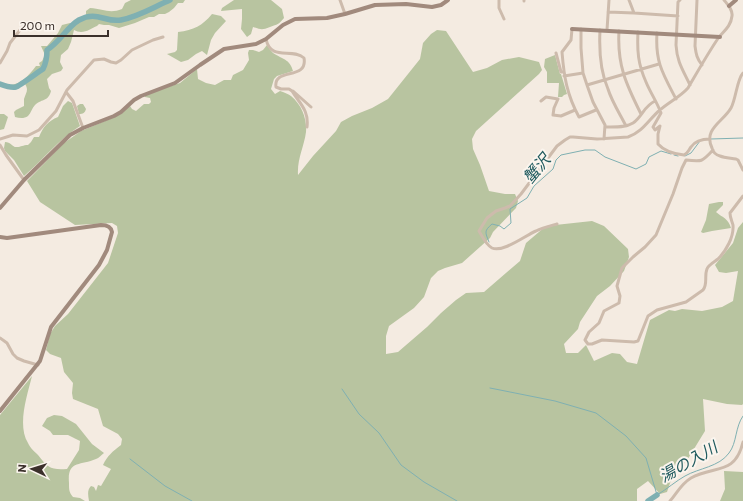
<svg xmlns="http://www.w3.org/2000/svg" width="743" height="501" viewBox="0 0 743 501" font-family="Commissioner,'Noto Sans JP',sans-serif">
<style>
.green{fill:#b8c4a0}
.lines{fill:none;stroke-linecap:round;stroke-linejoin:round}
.stream{stroke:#7fb0b2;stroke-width:1}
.river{stroke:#7fb0b2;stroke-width:5.5}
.street{stroke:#cdbbac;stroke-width:3}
.secondary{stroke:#a18a7d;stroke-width:4}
.labels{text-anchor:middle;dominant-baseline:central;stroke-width:4;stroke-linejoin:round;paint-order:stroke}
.water-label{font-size:16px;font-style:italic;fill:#1f5a5e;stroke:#fbf5ee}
</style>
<rect width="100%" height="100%" fill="#f4ebe1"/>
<path class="green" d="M131 0H185L183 3H178L174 8 169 12 165 14H159L154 17H149L135 23 119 28 109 25H104L99 24 97 26C92 28 87 32 81 32 79 32 76 31 74 30L71 42 68 49 61 55 60 62 63 68 61 71 52 74 47 79 49 88 51 91C48 102 43 98 35 105 32 108 31 113 28 116 24 119 19 118 15 117L14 112 16 110 24 106C24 104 24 101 24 99 26 93 29 90 25 84L17 88 9 85C21 85 29 75 36 66H40L39 63 42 61 45 55 41 46H47L58 33 62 25 70 23 75 25 86 18V11L90 8C103 9 110 14 122 9L125 3Z
M234 0H271L282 9 284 18C278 25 278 24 270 27 262 30 262 30 253 27L251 34 247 37 241 29 242 19V9L221 11 222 8Z
M212 14 221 16 226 21 215 33 211 40 207 55 202 51 196 54 188 60 181 62 167 54 175 52 177 50 178 32C194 30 202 26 212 14Z
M437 30 446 31 473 72 487 68 502 60 519 57 539 62 542 70 539 74 476 131 472 139 473 149 480 165 489 191 505 194H515L518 201 516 208 493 232 490 238 462 263 445 268 438 271 431 278 424 297 414 308 389 326 386 336V354L398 352 427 327 441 313 456 300 466 293 484 292 520 261 526 243 546 226 592 221 604 226 628 249 629 257 624 271 610 286 597 296 580 322 578 329 564 344 566 353H578L586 345 594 361 612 353 620 354 627 362 637 364 650 320 669 310 675 311 682 309 702 311 722 307 733 301 738 271 726 273 719 272 715 265 733 243 738 228 743 222V404L742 405 727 404 703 399 705 431 686 462 672 477 667 492 660 494 648 481 637 489V501H89C88 495 87 490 91 486L94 487 96 491 98 485 101 486 111 469 103 465C107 456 113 451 121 445L122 439 118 434 103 426 98 409 73 399 72 393 73 383 64 372 61 358 50 354 46 350 50 334 55 326 68 314 108 263 118 233 117 226 112 223 75 225 40 202 27 181 64 143 81 131 110 119 130 106 132 109 136 111 144 104H149L151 102 150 98 145 97 144 95 180 83 197 69 198 79 206 83 215 85 224 80H231L233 75 243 70 249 60 248 53 249 50H253L259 52 263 50 267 45C269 48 271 51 273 53 282 59 290 59 293 71L277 76 274 79 271 89 275 94 280 91C284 92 288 94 291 96 302 105 307 119 306 132 304 147 297 159 298 175L313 156 336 131 341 122 352 116 372 108 388 99 420 59 423 43 431 34Z
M555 55 560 74H561L567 94 564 95 562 97H558L559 83H547V72L544 67 545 59Z
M68 101 72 103 80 126C58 140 43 160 24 176L14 160 5 151 4 148 5 142C11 142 13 148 17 147 21 147 23 145 28 145L31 142 34 137H39C43 127 48 121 58 117L63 106Z
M80 104H83L86 109C85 113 83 114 79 114L77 106Z
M0 114H4L8 117 4 129 0 130Z
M719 202H723V205L716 212C723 218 728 218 731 228L712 231 703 233 701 232 706 220 709 204Z
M32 376C27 396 17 425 28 443 30 448 35 452 38 455 48 468 51 470 67 469L79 450 80 441 68 435H53L50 431 42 426 47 418 54 415 62 416 76 424 92 444 104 453C101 455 99 458 96 459 80 466 67 460 69 483 69 490 69 492 73 497L80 498 85 501H0V415Z
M724 471 743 472V501H720L725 489Z"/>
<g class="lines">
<path class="stream" d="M711 139 743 138
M674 155 678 156
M685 156 691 153 700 141
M489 242C485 232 484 231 492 224L500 226 504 229 511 223 510 209 527 198 534 186 553 169 556 160 561 155 585 150H595L605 157 636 169 646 164 649 157 661 151 671 154
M490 388 555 401 596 413 626 436 646 458 657 495C667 489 676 481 685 476 699 468 719 467 729 453 737 443 735 427 743 416
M342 389 359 414 379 433 401 465 424 482 457 501
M130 459 165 486 192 501"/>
<path class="river" d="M0 84C5 86 11 88 16 87 19 86 41 70 43 69 46 63 47 56 47 50 60 42 67 27 79 20 97 10 105 23 121 20 138 17 154 7 170 0
M648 501 657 495"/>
<path class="street" d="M340 0 345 14
M499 0V8L504 19
M524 0V1
M629 0 634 13
M680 0 678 2 676 45C677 62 683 70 690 85
M697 0 695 46C696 54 697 59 702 65
M608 12 634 13 678 16
M572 29 571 40 562 52C564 77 567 95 579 117L596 110
M581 29V48L583 73 587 85 593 102 605 125 604 139
M600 30C599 50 600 71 608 89 612 102 620 114 626 126
M607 30 609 0
M619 31C617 65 626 84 641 114
M638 32C637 51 638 64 646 82 650 92 657 102 661 113L653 127 655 130 660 126 658 134V144C665 152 674 154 684 155 688 153 688 151 691 147 695 141 702 139 710 139
M657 33C655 62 663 74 676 99
M266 39C271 62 292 47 304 58 308 81 273 67 276 87L281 89H289L292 91C300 104 309 110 307 127
M556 53 561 72H564
M0 63 7 51 10 43 20 30
M743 73C737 79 736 99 731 108 723 122 703 129 712 148 713 152 716 155 720 156 725 158 731 158 736 159L738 160 743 170
M564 76 583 73
M587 85 659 64
M293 91 311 107
M66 92 73 101 83 128
M541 101 546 97 558 99 554 108 553 115 561 116 575 110
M605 127C614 127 625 128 633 123 642 117 644 106 655 101
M0 139 13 135 27 136 39 130 56 111 67 90 94 60 104 59 111 62 116 63 121 60 132 50 153 40 163 37
M0 145 6 155 24 180
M713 150C702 162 702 162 686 160L682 168 673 194 656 235 645 247 633 257 622 268 617 286 620 296 619 303 604 311 599 323 589 332 585 340 588 344H592L602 340 634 342 638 341 648 316 657 310 686 302 703 290C708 284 704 276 707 269 708 265 714 262 718 259 726 251 734 237 733 225 732 221 730 218 730 213L743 196
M557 224C550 226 542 228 536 231 526 235 503 253 492 248 486 245 482 236 479 231L487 218 496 211 505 208 510 206 521 194 557 146 565 140 570 137H573L597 139 628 137C643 132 649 119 660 110 669 102 680 97 688 88 698 71 708 53 719 37 724 31 731 26 732 16 733 10 728 5 724 0
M0 338 7 343 13 354 17 358 24 361 38 365
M670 501C677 493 681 484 691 478 714 465 735 476 743 442"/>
<path class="secondary" d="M729 6 736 0
M572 29 720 37
M0 208 24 180 70 135 83 128 114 116 121 112 134 100 141 96 175 83 200 65 224 49 256 44 266 39 283 25 295 19 327 18 345 14 375 5 406 4 432 7 441 5 448 0
M0 237 7 238 101 225C106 225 111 226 112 232L107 250 99 265 51 327 40 361 0 411"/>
</g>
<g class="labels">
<g class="water-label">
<text transform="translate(536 168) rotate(-50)">蟹沢</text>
<text transform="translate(688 461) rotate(-30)">湯の入川</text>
</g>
</g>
<g transform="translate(32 469) rotate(274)" stroke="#fbf5ee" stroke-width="3" paint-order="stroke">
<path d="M0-3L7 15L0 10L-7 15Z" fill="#3b302b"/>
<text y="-6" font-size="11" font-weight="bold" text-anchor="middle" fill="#3b302b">N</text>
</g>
<path d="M14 30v6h94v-6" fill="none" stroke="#3b302b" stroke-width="2"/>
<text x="20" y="30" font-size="12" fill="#3b302b" stroke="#fbf5ee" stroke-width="3" paint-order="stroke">200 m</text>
</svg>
